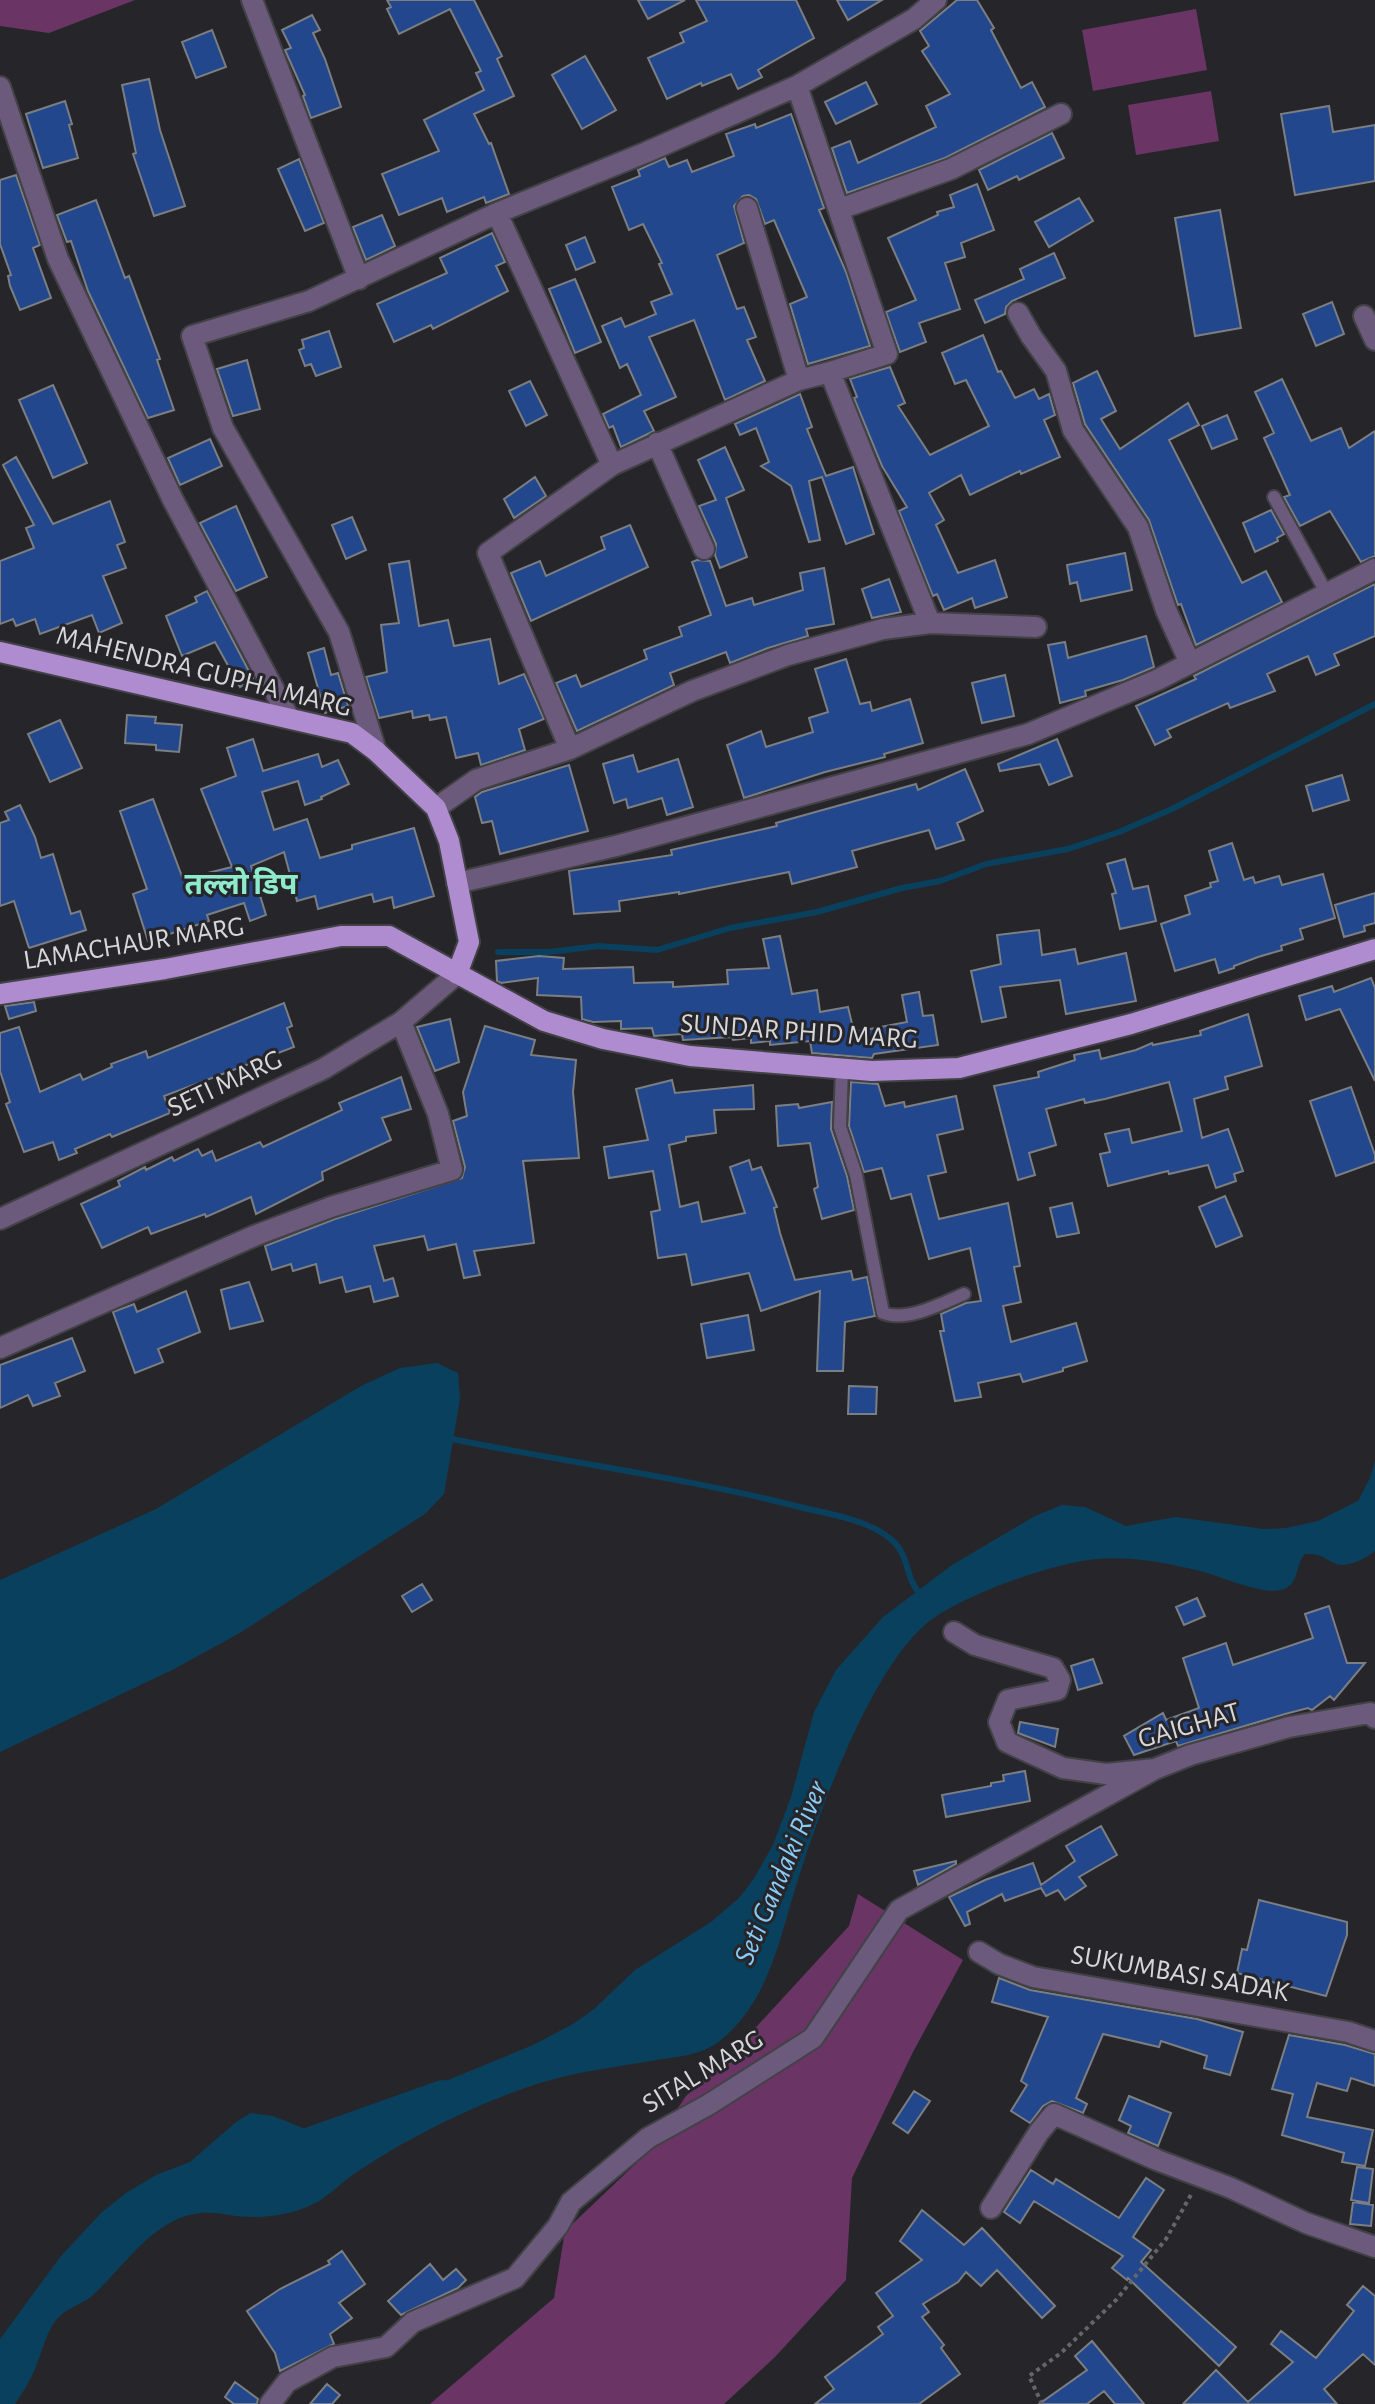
<svg xmlns="http://www.w3.org/2000/svg" width="1375" height="2404" viewBox="0 0 1375 2404" font-family="'Alegreya Sans','Noto Sans Devanagari',sans-serif">
<style>
.green{fill:#6a3565}
.water{fill:#09405d}
.lines{fill:none;stroke-linecap:round;stroke-linejoin:round}
.stream{stroke:#09405d;stroke-width:6}
.river{stroke:#09405d;stroke-width:38}
.building{fill:#23478c;stroke:#7b7e82;stroke-width:2}
.service-casing{stroke:#424246;stroke-width:16}
.minor-casing{stroke:#424246;stroke-width:24}
.primary-casing{stroke:#424246;stroke-width:24}
.path{stroke:#66666a;stroke-width:4;stroke-dasharray:4 4;stroke-linecap:butt}
.service{stroke:#6b5a7b;stroke-width:12}
.minor{stroke:#6b5a7b;stroke-width:20}
.primary{stroke:#af8cd0;stroke-width:20}
.labels{text-anchor:middle;dominant-baseline:central;stroke-width:6;stroke-linejoin:round;paint-order:stroke}
.street-label{font-size:28px;fill:#d7d7d9;stroke:#26262a}
.neighbourhood-label{font-size:30px;font-weight:bold;fill:#8deaca;stroke:#26262a}
.water-label{font-size:30px;font-style:italic;fill:#89cbf7;stroke:#26262a}
</style>
<rect width="100%" height="100%" fill="#26262a"/>
<path class="green" d="M0 0H135L49 33 0 26Z
M1196 9 1207 70 1093 91 1082 30Z
M1211 91 1219 141 1136 155 1128 105Z
M858 1894 963 1960 913 2052 852 2178 846 2280 775 2357 724 2404H430L554 2298 565 2231 648 2152 686 2096 747 2037 849 1926Z"/>
<path class="water" d="M437 1363 458 1373 460 1399 444 1494 425 1514 238 1634 174 1669 0 1752V1580L156 1509 361 1386 400 1368Z
M1375 1461V1551C1366 1558 1348 1568 1337 1564 1323 1559 1323 1553 1305 1554 1295 1564 1300 1583 1284 1589 1265 1597 1221 1576 1200 1571 1167 1563 1131 1556 1097 1559 1052 1563 973 1592 935 1617 874 1658 819 1812 797 1883 779 1940 768 2005 717 2043 699 2056 673 2057 651 2061 614 2067 576 2072 540 2083 478 2103 408 2137 354 2174 342 2182 332 2193 319 2201 295 2215 263 2219 235 2216 224 2214 213 2212 201 2213 154 2217 125 2266 93 2295 82 2305 67 2307 57 2319 46 2332 43 2350 36 2366 31 2380 23 2392 15 2404H0V2339L61 2256 102 2212 126 2193 156 2175 190 2162 236 2122 251 2113 273 2116 338 2142 348 2143 359 2140 441 2083 533 2045 573 2024 594 2009 635 1970 711 1922 739 1898 753 1880 773 1845 791 1797 814 1712 836 1670 883 1617 952 1565 1035 1516 1062 1505 1085 1507 1126 1526 1176 1517 1264 1529 1286 1528 1318 1521 1358 1501 1370 1478Z"/>
<g class="lines">
<path class="stream" d="M498 952H549L599 946 657 950 730 928 817 912 902 888 940 881 986 864 1068 849 1119 832 1174 808 1375 704
M452 1439C565 1462 680 1477 792 1505 822 1513 858 1517 884 1534 913 1553 902 1574 920 1594"/>
<path class="river" d="M280 2157 444 2099"/>
</g>
<path class="building" d="M387 0H474L502 56 497 59 514 96 474 114 489 144 491 143 509 194 486 203 484 197 447 212 442 198 399 215 382 174 439 151 424 120 484 90 476 73 481 71 450 9 399 34 387 9 391 7Z
M638 0H685L648 19Z
M696 0H796L814 38 758 70 762 77 738 89 731 74 702 86 701 83 667 99 648 58 684 42 680 33 707 21Z
M837 0H882L848 20Z
M957 0H977L994 28 991 30 1021 88 1032 82 1045 107 945 158 847 193 832 148 850 141 858 163 936 127 926 106 950 94 922 51 929 46 920 31Z
M312 15 320 30 313 33 325 59 341 107 311 118 303 96 305 95 285 50 291 48 282 30Z
M212 30 226 67 196 78 182 42Z
M585 56 616 110 582 129 552 75Z
M149 79 160 130 185 206 154 216 133 154 136 153 122 85Z
M866 82 877 104 836 124 825 102Z
M65 101 72 124 69 125 78 158 43 168 26 114Z
M1329 106 1333 132 1375 125V181L1295 195 1281 114Z
M791 114 824 208 819 210 846 272 870 346 808 364 790 304 807 297 774 220 765 224 756 199 749 195 743 196 734 206 744 243 717 255 737 309 744 307 756 337 747 340 765 381 725 400 694 320 649 337 676 397 644 411 654 431 621 447 613 426 609 428 603 414 641 395 627 364 620 368 602 326 621 318 625 327 656 314 651 302 672 294 659 264 662 263 643 224 629 230 612 187 640 176 638 170 665 158 669 167 687 160 692 172 734 156 726 134 755 124 756 128Z
M1052 133 1064 158 1019 180 1017 176 988 190 979 170Z
M299 159 324 223 305 231 278 169Z
M16 175 40 245 33 248 51 298 20 310 10 286 8 276 11 275 0 244V180Z
M977 184 994 230 961 243 965 257 945 263 960 309 919 323 926 342 900 352 886 312 916 300 888 238 938 215 937 212 954 207 950 195Z
M1079 198 1093 221 1049 247 1035 222Z
M96 200 125 278 129 276 160 359 157 360 174 410 148 418 88 291 71 241 67 242 57 215Z
M1220 210 1241 328 1195 336 1175 218Z
M382 215 395 246 366 260 353 227Z
M492 233 505 262 496 266 508 291 433 329 431 325 394 342 377 304 447 273 440 258Z
M585 237 595 262 576 270 566 245Z
M1054 253 1065 278 1012 301 1006 307 1005 314 985 323 975 300 1024 279 1020 269Z
M575 279 601 342 575 353 549 289Z
M1332 302 1344 334 1316 346 1303 314Z
M329 331 341 367 316 376 311 364 305 366 299 350 304 348 302 340Z
M983 335 998 372 1001 371 1015 398 1034 389 1039 399 1049 394 1055 415 1044 420 1060 457 1021 474 1020 471 970 495 961 475 929 493 944 520 936 525 958 573 995 560 1007 597 975 608 972 598 944 610 937 594 933 596 899 511 907 507 882 466 854 398 857 397 850 379 890 367 905 403 898 406 930 455 989 426 966 380 955 384 942 353Z
M247 360 260 409 233 416 217 369Z
M1097 371 1116 411 1101 419 1120 449 1188 403 1199 425 1169 440 1242 583 1266 571 1282 602 1196 645 1181 604 1178 605 1149 520 1085 424 1073 383Z
M1282 379 1311 441 1341 428 1349 448 1375 431V556L1361 562 1330 511 1300 526 1284 497 1290 495 1264 438 1274 433 1255 392Z
M530 381 547 415 526 426 509 391Z
M53 385 87 463 53 478 19 400Z
M800 394 812 427 807 429 826 476 853 467 874 534 846 544 822 477 809 481 820 540 809 542 791 486 761 466 769 462 756 428 740 435 735 424Z
M1227 415 1237 439 1212 449 1202 426Z
M210 439 222 466 180 485 168 458Z
M725 447 744 490 726 498 747 557 720 568 715 555 716 544 699 506 716 500 698 460Z
M16 457 53 524 110 501 125 542 117 545 126 568 103 576 122 623 99 633 92 615 40 634 35 619 16 626 13 619 0 624V561L34 548 26 528 34 525 3 465Z
M535 477 546 496 514 518 504 499Z
M236 506 267 577 236 591 200 523Z
M1271 510 1284 534 1277 538 1278 541 1255 552 1243 523Z
M352 517 366 550 346 559 332 525Z
M630 525 648 567 531 621 511 573 540 561 546 576 605 549 601 537Z
M1125 553 1132 590 1081 601 1077 582 1070 584 1067 565Z
M697 560 710 561 726 606 752 598 754 605 803 590 800 573 824 568 834 624 806 629 808 636 768 648 730 663 726 652 670 673 674 685 577 731 556 683 576 675 581 687 647 659 644 650 682 636 679 627 711 615 692 562Z
M409 561 419 626 448 620 454 646 490 639 499 684 524 674 544 719 519 729 525 750 481 765 478 753 456 758 446 717 430 720 429 715 413 718 412 711 379 718 366 677 387 672 381 625 399 623 389 564Z
M889 579 901 612 872 618 862 589Z
M1375 584V636L1334 654 1339 665 1316 675 1308 656 1267 674 1275 691 1230 708 1228 703 1167 730 1171 737 1155 745 1136 706 1196 679 1194 676Z
M207 591 253 679 240 687 215 642 182 656 166 616 197 602 195 597Z
M1146 636 1154 667 1123 680 1085 691 1086 696 1060 703 1048 645 1065 642 1068 658Z
M324 648 331 675 338 673 348 706 325 713 308 653Z
M846 659 860 704 870 702 872 711 910 699 923 743 884 754 885 757 825 772 744 798 727 745 761 731 766 747 813 732 809 718 828 712 815 669Z
M1005 675 1014 716 982 723 972 683Z
M127 715 156 717 155 723 182 725 179 752 156 750V745L125 743Z
M60 720 82 768 50 782 28 734Z
M253 739 263 771 318 754 322 767 338 760 349 784 321 797 322 799 305 805 298 781 262 792 274 830 307 819 320 858 352 849V845L414 828 434 896 394 908 392 897 374 902 372 894 318 909 315 896 297 901 284 852 251 866 266 915 250 921 244 903 207 915 209 921 148 941 133 894 147 889 120 811 153 799 183 879 232 867 201 789 236 776 227 748Z
M1057 739 1072 776 1049 785 1040 764 1000 771 998 764Z
M633 755 638 772 678 759 693 807 667 815 662 798 628 808 626 799 614 803 603 764Z
M569 765 588 831 500 854 492 821 482 823 475 797 482 792Z
M965 769 983 811 957 823 964 840 936 849 929 830 852 851 857 867 792 884 789 872 679 894V892L619 901 620 911 574 914 569 871 672 855 671 850 777 826 776 823 916 784 918 790Z
M1342 775 1349 800 1313 811 1306 786Z
M20 805 35 837 41 858 53 854 71 914 80 911 86 930 29 948 14 901 0 906V823L9 820 5 812Z
M1232 843 1244 880 1253 877 1255 883 1279 876 1282 885 1323 874 1335 918 1300 929 1303 939 1281 946 1282 950 1258 957 1234 966V968L1219 973 1215 959 1175 971 1161 924 1190 914 1185 896 1211 887 1210 883 1218 881 1209 851Z
M1125 859 1133 889 1148 886 1156 921 1120 929 1112 894 1116 893 1107 864Z
M1375 893V923L1364 926 1365 931 1344 937 1335 905Z
M1039 930 1042 955 1075 949 1078 964 1126 953 1136 1001 1066 1014 1060 980 1000 987 1006 1017 982 1022 971 971 1001 964 997 935Z
M780 936 792 994 817 990 820 1012 848 1007 854 1032 907 1022 902 995 919 992 923 1016 933 1015 938 1045 874 1054 872 1058 812 1053 810 1041 770 1045V1041L751 1043V1038L733 1040 732 1037 683 1040 682 1034 654 1036 652 1028 621 1029V1021L593 1022 582 1019 581 997 537 995 538 978 501 983 497 981 496 961 539 956 564 958 563 969 633 967 634 983 673 982V987L728 984 727 970 769 968 763 939Z
M1371 978 1375 988V1081L1340 1009 1306 1020 1299 996 1332 986 1334 992Z
M34 1002 36 1011 9 1019 5 1006Z
M284 1003 292 1026 287 1028 294 1047 164 1096 170 1113 112 1137 110 1134 75 1149 77 1153 59 1160 53 1142 24 1152 6 1104 10 1102 0 1071V1033L19 1027 40 1092 80 1074 83 1080 112 1067 111 1064 146 1051 148 1058Z
M1248 1014 1262 1066 1225 1077 1228 1089 1194 1099 1202 1138 1228 1129 1243 1171 1234 1174 1236 1181 1216 1188 1208 1165 1169 1174 1168 1171 1108 1186 1100 1154 1110 1152 1105 1134 1129 1129 1132 1143 1182 1131 1169 1082 1105 1099 1085 1103 1084 1099 1046 1109 1056 1145 1029 1153 1035 1175 1018 1180 994 1086 1039 1077 1038 1072 1075 1060 1074 1055 1099 1050 1101 1059 1136 1050 1152 1043 1153 1045 1201 1035 1200 1031Z
M450 1019 459 1062 435 1071 417 1027Z
M485 1026 535 1040 531 1055 576 1060 573 1092 579 1158 523 1161 534 1243 474 1251 480 1275 464 1278 456 1244 428 1250 424 1236 374 1246 384 1281 393 1278 398 1296 374 1302 370 1286 346 1292 342 1277 320 1283 316 1264 293 1271 291 1264 272 1270 265 1246 335 1219 462 1178 465 1167 453 1121 467 1116 463 1092Z
M401 1077 411 1109 382 1118 391 1140 322 1172 323 1180 256 1214 251 1197 206 1217 205 1214 151 1234 148 1227 102 1248 81 1204 120 1186 118 1181 145 1167 146 1170 172 1157 174 1161 198 1149 202 1156 212 1151 216 1161 260 1142 263 1147 342 1110 339 1103Z
M672 1080 675 1093 753 1085 754 1109 714 1110 716 1133 686 1137V1141L669 1145 680 1207 698 1202 702 1222 745 1213 730 1167 749 1160 752 1170 761 1167 777 1207 774 1208 780 1233 795 1280 851 1271 853 1280 867 1277 875 1316 845 1322 843 1371H817L820 1291 761 1311 749 1273 692 1285 686 1254 658 1258 651 1212 660 1210 653 1171 609 1178 604 1147 648 1140 636 1089Z
M851 1082 878 1084 885 1106 904 1102 905 1107 956 1096 963 1129 937 1135 946 1172 928 1176 939 1219 1008 1203 1020 1266 1014 1267 1021 1302 1003 1306 1011 1342 1076 1323 1087 1361 1063 1368V1371L1023 1382 1020 1374 978 1383 981 1397 955 1401 940 1331H944L941 1314 966 1303 981 1301 970 1248 929 1259 911 1194 891 1199 882 1168 864 1172 849 1126Z
M1351 1087 1375 1155V1162L1336 1176 1310 1101Z
M832 1102 831 1129 847 1176 854 1210 822 1219 814 1189 818 1187 810 1143 778 1146 776 1106 798 1104 799 1108Z
M1225 1196 1242 1236 1216 1247 1199 1207Z
M1072 1203 1079 1233 1057 1237 1050 1208Z
M249 1282 263 1321 230 1329 221 1290Z
M186 1291 200 1332 158 1349 163 1362 135 1373 113 1312 134 1304 137 1312Z
M748 1315 754 1350 707 1358 701 1324Z
M72 1338 85 1371 55 1383 60 1396 33 1406 28 1395 0 1408V1365Z
M849 1386 877 1387 876 1414H848Z
M422 1584 432 1600 412 1612 402 1596Z
M1197 1598 1205 1616 1184 1625 1176 1607Z
M1329 1606 1347 1663H1365L1334 1700 1330 1696 1312 1710 1308 1708 1285 1714 1178 1746 1176 1741 1134 1755 1124 1736 1163 1713 1166 1720 1199 1708 1183 1658 1226 1643 1233 1665 1313 1638 1305 1614Z
M1093 1659 1102 1683 1078 1690 1071 1666Z
M1020 1722 1058 1729 1055 1747 1018 1733Z
M1025 1771 1030 1801 946 1817 942 1795 991 1786V1783L1004 1781 1003 1775Z
M1101 1826 1117 1855 1079 1877 1086 1886 1065 1900 1058 1890 1046 1896 1041 1888 1005 1901 1002 1894 967 1912 970 1924 965 1926 949 1897 985 1880 1033 1863 1041 1885 1075 1861 1066 1846Z
M956 1861V1864L918 1885 914 1871Z
M1259 1900 1347 1922V1935L1326 1996 1237 1973 1242 1949 1247 1950Z
M999 1978 1030 1990 1197 2019 1243 2032 1230 2075 1204 2068 1207 2056 1161 2041 1159 2047 1103 2034 1076 2098 1087 2104 1083 2113 1052 2101 1043 2106 1030 2123 1011 2111 1027 2085 1021 2081 1048 2017 992 2002Z
M1289 2035 1345 2045 1375 2054V2086L1351 2078 1347 2091 1317 2083 1307 2117 1373 2130 1365 2166 1342 2162 1344 2153 1282 2135 1293 2094 1272 2089Z
M914 2091 930 2101 908 2133 893 2123Z
M1129 2096 1171 2113 1158 2146 1128 2133 1131 2126 1119 2120Z
M1357 2167 1373 2169 1369 2203 1351 2200Z
M1031 2170 1053 2184 1056 2179 1119 2218 1146 2178 1164 2190 1133 2237 1151 2250 1141 2262 1236 2347 1219 2366 1128 2278 1127 2280 1112 2268 1123 2256 1034 2201 1020 2223 1004 2212Z
M1353 2202 1373 2205 1371 2226 1350 2224Z
M922 2210 964 2245 982 2228 1055 2306 1042 2318 997 2270 981 2286 966 2272 958 2282 923 2304 929 2312 922 2317 944 2345 941 2348 960 2374 919 2404H815L834 2389 825 2377 883 2334 878 2327 893 2316 876 2293 922 2260 900 2241Z
M342 2251 365 2284 339 2303 352 2318 330 2334 334 2344 280 2371 275 2353 247 2311 280 2289 330 2264 328 2261Z
M430 2264 443 2280 456 2269 466 2280 458 2288 401 2315 388 2301Z
M1363 2286 1375 2296V2365L1363 2354 1324 2389 1337 2404H1183L1216 2370 1248 2402 1293 2362 1271 2344 1281 2331 1316 2358 1354 2311 1347 2305Z
M1092 2341 1144 2404H1115L1104 2391 1087 2404H1039L1087 2370 1075 2356Z
M235 2382 258 2399 257 2404H234L225 2397Z
M327 2384 340 2395 332 2404H310Z"/>
<g class="lines">
<g class="service-casing">
<path id="service" d="M1274 497 1326 592
M842 1068 840 1127 856 1175 883 1313C907 1322 941 1304 964 1294"/>
</g>
<g class="minor-casing">
<path id="minor" d="M252 0 359 279
M797 86 887 354 830 372 930 623
M0 87 58 259 173 500 289 718
M747 208 799 380 830 372
M840 209 951 169 1061 114
M497 213 612 465 799 380
M1018 313 1031 336 1056 371 1073 430 1138 527 1166 610 1190 663
M1364 316 1375 340
M657 443 704 549
M570 749 488 553 612 465
M376 751 339 632 223 428 192 336 309 301 497 213 647 152 797 86 914 19 936 0
M436 808 476 780 570 749 692 691 788 655 883 629 930 623 1036 627
M457 883 616 846 1028 734 1157 680 1375 569
M0 1219 323 1069 401 1022 457 974
M0 1348 254 1236 331 1207 452 1170 438 1114 401 1022
M954 1632 975 1645 1053 1668 1060 1680 1057 1690 1008 1700 999 1722 1007 1742 1063 1768 1106 1774 1155 1769 1190 1755 1289 1727 1370 1713 1375 1718
M979 1952 999 1964 1033 1977 1348 2032 1375 2041
M991 2208 1039 2132 1054 2114 1157 2160 1231 2188 1306 2223 1375 2247
M270 2404 287 2382 333 2357 386 2347 413 2322 515 2278 558 2226 571 2202 648 2138 708 2105 813 2038 899 1910 1155 1769"/>
</g>
<g class="primary-casing">
<path id="primary" d="M0 652 352 733 376 751 436 808 449 841 469 942 457 974
M0 994 165 969 341 936H389L544 1021 603 1039 690 1056 872 1071 959 1068 1131 1024 1375 949"/>
</g>
<path class="path" d="M1042 2404 1029 2376 1061 2353 1116 2300 1166 2239 1192 2193"/>
<use href="#service" class="service"/>
<use href="#minor" class="minor"/>
<use href="#primary" class="primary"/>
</g>
<g class="labels">
<g class="street-label">
<text transform="translate(204 672) rotate(14)">MAHENDRA GUPHA MARG</text>
<text transform="translate(134 944) rotate(-9)">LAMACHAUR MARG</text>
<text transform="translate(799 1032) rotate(4)">SUNDAR PHID MARG</text>
<text transform="translate(225 1084) rotate(-25)">SETI MARG</text>
<text transform="translate(1189 1726) rotate(-16)">GAIGHAT</text>
<text transform="translate(1180 1974) rotate(10)">SUKUMBASI SADAK</text>
<text transform="translate(703 2072) rotate(-31)">SITAL MARG</text>
</g>
<g class="neighbourhood-label">
<text x="241" y="885">तल्लो डिप</text>
</g>
<g class="water-label">
<text transform="translate(781 1873) rotate(-67)">Seti Gandaki River</text>
</g>
</g>
</svg>
